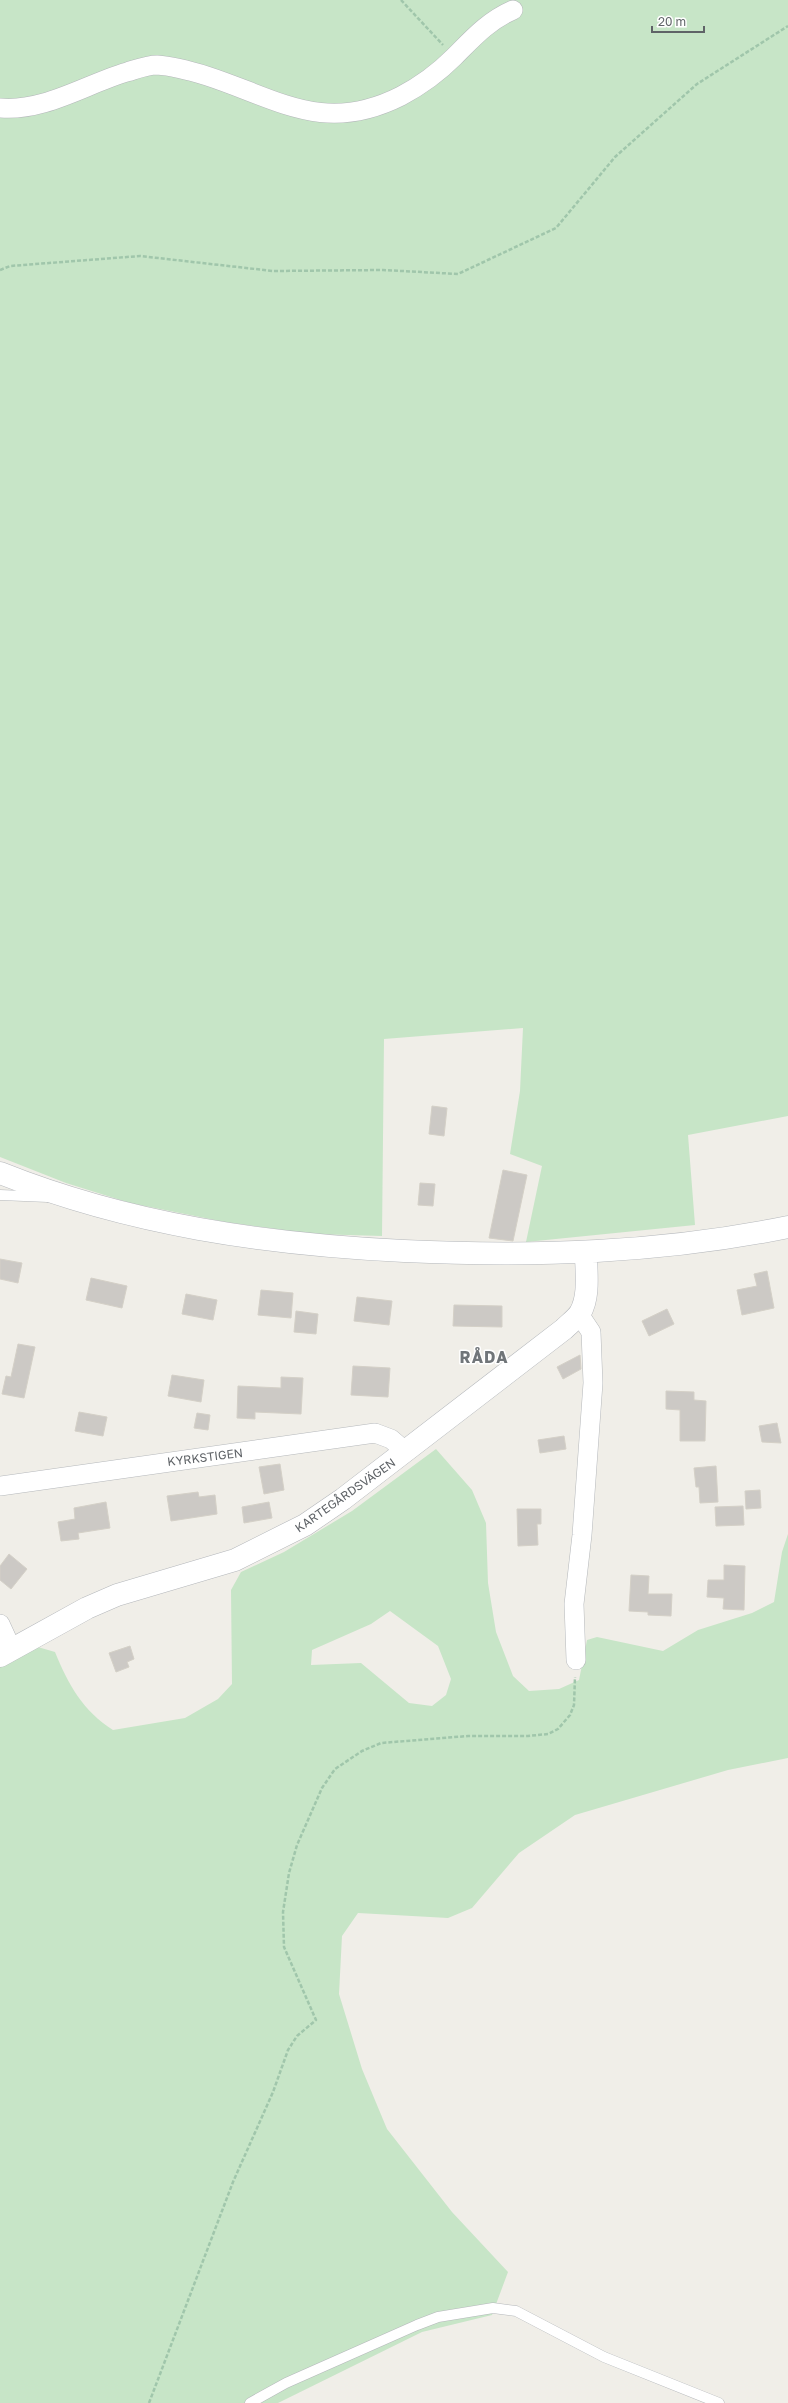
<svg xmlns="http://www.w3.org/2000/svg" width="788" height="2403" viewBox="0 0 788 2403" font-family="'Golos Text',sans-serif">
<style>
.green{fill:#c7e5c7;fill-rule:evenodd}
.building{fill:#ccc9c5;stroke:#d4d0c7}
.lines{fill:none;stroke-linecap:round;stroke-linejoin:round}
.lane-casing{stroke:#b5b8bb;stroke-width:11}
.street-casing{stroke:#b5b8bb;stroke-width:20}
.secondary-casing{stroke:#b4b7bb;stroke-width:23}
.path{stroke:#a0c6ab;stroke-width:2.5;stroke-dasharray:4 2;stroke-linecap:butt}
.lane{stroke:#fff;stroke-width:10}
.street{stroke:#fff;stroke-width:19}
.secondary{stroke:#fff;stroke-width:22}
.labels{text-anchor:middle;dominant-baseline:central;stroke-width:3;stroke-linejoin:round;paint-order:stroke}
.street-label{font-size:12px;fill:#5f6367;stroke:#fff}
.district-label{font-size:16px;font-weight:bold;letter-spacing:1px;fill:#707579;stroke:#fff}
</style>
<rect width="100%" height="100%" fill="#f0eee8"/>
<path class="green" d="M0 0H788V1116L688 1135 695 1225 526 1242 542 1166 510 1154 520 1091 523 1028 384 1039 382 1236 313 1234 225 1222 130 1203 66 1183 0 1157Z
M436 1449 472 1490 486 1523 488 1583 496 1632 513 1676 529 1691 559 1689 579 1680 587 1640 597 1637 663 1651 698 1630 752 1613 774 1602 782 1552 788 1534V1758L728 1770 575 1815 519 1853 472 1908 448 1918 358 1913 342 1936 339 1994 362 2069 387 2129 452 2212 508 2272 492 2315 422 2332 278 2403H0V1636L55 1652C68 1684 83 1711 113 1730L185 1718 218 1699 232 1684 231 1590 241 1572 284 1552 352 1511ZM390 1611 438 1646 451 1679 446 1695 432 1706 409 1703 361 1663 311 1665 312 1650 371 1624Z"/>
<path class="building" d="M432 1106 447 1108 444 1136 429 1134Z
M503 1170 527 1175 513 1241 489 1238Z
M420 1183 435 1184 433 1206 418 1205Z
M0 1259 22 1263 18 1283 0 1279Z
M767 1271 774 1308 742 1315 737 1290 757 1286 754 1274Z
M91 1278 127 1286 122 1308 86 1300Z
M261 1290 293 1293 291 1318 258 1315Z
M186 1294 217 1300 213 1320 182 1314Z
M357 1297 392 1301 389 1325 354 1321Z
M454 1305 502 1306V1327L453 1326Z
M667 1309 674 1324 649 1336 642 1321Z
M296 1311 318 1314 316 1334 294 1332Z
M18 1344 35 1347 24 1398 2 1394 6 1376 11 1377Z
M580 1355 581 1369 563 1379 557 1367Z
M353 1366 390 1368 388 1397 351 1395Z
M172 1375 204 1380 201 1402 168 1396Z
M281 1377 303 1378 301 1414 255 1412V1419L237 1418 238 1386 281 1388Z
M666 1391 694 1392V1400L706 1401 705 1441H680V1410L666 1409Z
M79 1412 107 1417 103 1436 75 1431Z
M197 1413 210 1415 208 1430 194 1428Z
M777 1423 781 1443 762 1442 759 1426Z
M564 1436 566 1449 540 1453 538 1440Z
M280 1464 284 1490 264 1494 259 1467Z
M716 1466 718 1502 700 1503 699 1487H696L694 1468Z
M760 1490 761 1508 746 1509 745 1491Z
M198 1492 199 1497 215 1495 217 1514 171 1521 167 1496Z
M106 1502 110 1528 78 1533 79 1539 61 1541 58 1522 75 1519 74 1508Z
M269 1502 272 1518 244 1523 242 1507Z
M743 1506 744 1525 716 1526 715 1507Z
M517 1509H541V1524H537L538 1545 518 1546Z
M9 1554 27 1569 11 1589 0 1580V1566Z
M724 1565 745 1566 744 1610 723 1609 724 1598 707 1597 708 1580H724Z
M631 1575 649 1576 648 1594H672L671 1616 648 1615V1612L629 1611Z
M130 1646 134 1659 127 1662 129 1667 116 1672 109 1653Z"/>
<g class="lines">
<g class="lane-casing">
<path id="lane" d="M0 1195 48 1197
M250 2403 286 2383 417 2325 438 2317 493 2308 516 2311 604 2357 719 2403"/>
</g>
<g class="street-casing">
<path id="street" d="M0 108C44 112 86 84 127 72 137 69 147 65 157 65 173 66 191 71 207 76 278 99 324 135 401 96 420 86 439 72 454 57 473 38 488 21 513 10
M0 1486 375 1433 391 1439 405 1451
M0 1624 11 1648
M576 1660 574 1604 582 1535 593 1383 591 1332 579 1314"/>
</g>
<g class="secondary-casing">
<path id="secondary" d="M0 1173C130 1225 265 1244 404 1251 533 1257 661 1253 788 1227
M0 1656 87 1608 117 1595 235 1560 305 1525 343 1499 564 1329C569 1324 576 1319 580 1313 590 1296 586 1272 586 1252"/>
</g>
<path class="path" d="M401 0 443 45
M0 270 10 266 140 256 273 271 383 270 458 274 556 228 615 157 697 84 788 26
M149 2403 233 2182 273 2092 288 2050 297 2036 316 2020 284 1947 283 1912 289 1873 297 1845 322 1788 335 1769 362 1751 381 1743 468 1736H528L548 1734 558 1729 570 1715 574 1705 575 1677"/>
<use href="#lane" class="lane"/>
<use href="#street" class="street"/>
<use href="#secondary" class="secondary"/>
</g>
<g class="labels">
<g class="street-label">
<text transform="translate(205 1457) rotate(-7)">KYRKSTIGEN</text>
<text transform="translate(345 1495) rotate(-35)">KARTEGÅRDSVÄGEN</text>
</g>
<g class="district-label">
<text x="484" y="1357">RÅDA</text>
</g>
</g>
<path d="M652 26v6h52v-6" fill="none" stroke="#5f6367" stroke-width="2"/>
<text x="658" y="26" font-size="12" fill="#5f6367" stroke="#ffffff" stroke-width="3" paint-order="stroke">20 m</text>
</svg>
